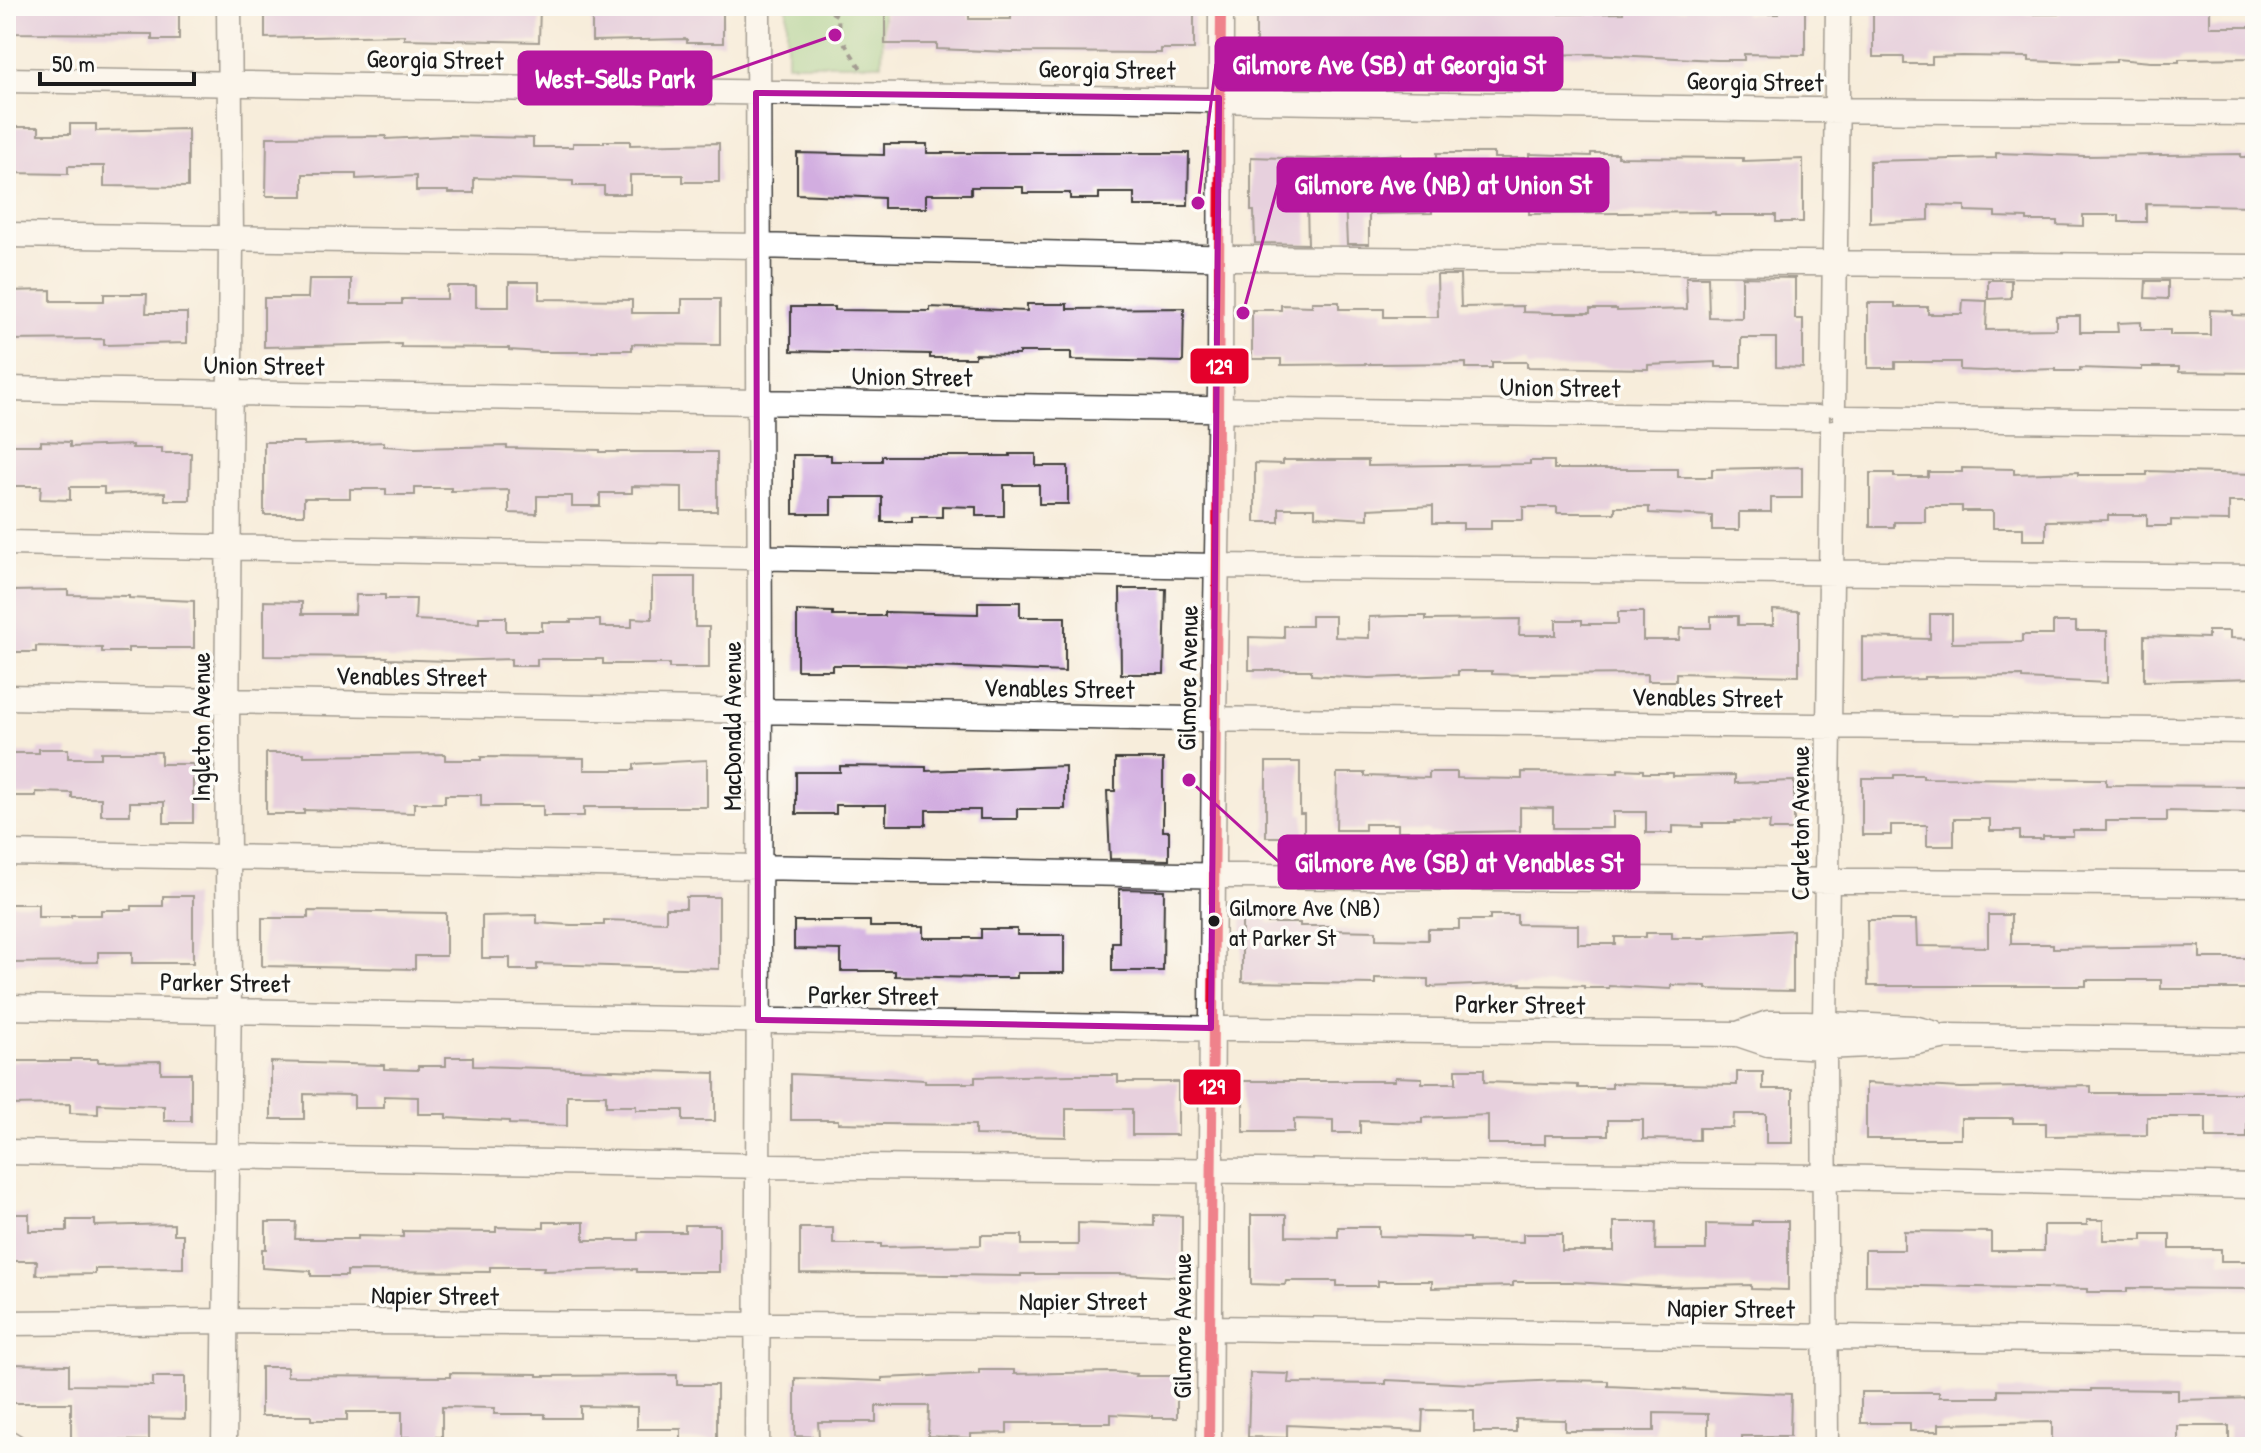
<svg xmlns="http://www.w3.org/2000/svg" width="2261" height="1453" viewBox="0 0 2261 1453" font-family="'Patrick Hand',sans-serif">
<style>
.green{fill:#90ca7e;stroke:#56734d;stroke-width:2}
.building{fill:#d2ade0}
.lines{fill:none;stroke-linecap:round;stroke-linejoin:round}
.minor-casing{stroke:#3d3b39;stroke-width:27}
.path{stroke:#3d3b39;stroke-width:4;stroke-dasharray:6 6;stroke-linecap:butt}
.minor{stroke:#fff;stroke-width:24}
.bus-1-casing{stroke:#fdfcf7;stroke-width:16}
.bus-1{stroke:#e4002b;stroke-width:10}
.marked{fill:none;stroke:#b5179e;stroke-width:6;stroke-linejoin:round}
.bus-dot{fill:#1c1c1c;stroke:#fdfcf7;stroke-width:3}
.labels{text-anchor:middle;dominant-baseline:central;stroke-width:7;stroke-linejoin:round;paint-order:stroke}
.bus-label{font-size:24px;fill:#1c1c1c;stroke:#fdfcf7;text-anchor:start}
.street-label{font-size:26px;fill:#1c1c1c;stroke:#fdfcf7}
.leader{fill:none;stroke:#b5179e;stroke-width:3}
.callout-dot{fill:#b5179e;stroke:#fdfcf7;stroke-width:3}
.callout{fill:#b5179e;stroke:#b5179e;stroke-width:3}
.callout-label{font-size:28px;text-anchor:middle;font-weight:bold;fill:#fff}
.line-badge{stroke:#fdfcf7;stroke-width:3}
.badge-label{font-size:22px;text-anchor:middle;font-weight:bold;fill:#fff}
</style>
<rect width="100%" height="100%" fill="#fdfcf7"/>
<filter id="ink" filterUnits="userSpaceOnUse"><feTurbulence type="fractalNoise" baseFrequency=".0125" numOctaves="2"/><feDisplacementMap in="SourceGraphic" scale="16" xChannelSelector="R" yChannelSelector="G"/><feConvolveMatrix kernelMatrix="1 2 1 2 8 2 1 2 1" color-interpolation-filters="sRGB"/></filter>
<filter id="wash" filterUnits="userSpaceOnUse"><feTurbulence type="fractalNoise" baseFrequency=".006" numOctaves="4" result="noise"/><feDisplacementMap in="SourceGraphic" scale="32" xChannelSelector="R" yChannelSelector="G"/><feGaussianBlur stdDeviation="1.8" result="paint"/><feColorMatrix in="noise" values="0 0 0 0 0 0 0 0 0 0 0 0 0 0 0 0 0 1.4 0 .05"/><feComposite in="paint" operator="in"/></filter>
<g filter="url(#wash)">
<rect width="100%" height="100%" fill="#f7eddb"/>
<path class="green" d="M787 6H883L882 64H787Z"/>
<g id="blocks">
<path class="building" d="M6 6H179V40H152V34L6 33Z
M265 6H540L539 42 404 39V35L265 38Z
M592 6H723V43H687V39L592 41Z
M885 6H969V19H1011V6H1194V49H1161V53L1010 52 937 49V44H885Z
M1256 6H1356V10H1409V6H1497V9L1559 10V14L1623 13V7L1686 10V6L1744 8V14H1778V6H1805V55L1744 54V60H1717L1593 54 1435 57 1409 56V53L1313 52V54L1256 51Z
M1873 6H2025V14H2059V6H2148V11L2183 10V6H2210V27H2255V58L2179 59V62H2151L2116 59V62L2084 63 2029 61V57L1962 56 1932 57V64H1904V57H1873Z
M70 124H96V131L188 129V187L104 186V166H68V174L10 173V127H39V134H70Z
M386 136V139L448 136 533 138V147H573V143H604V141H630V145L719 143V182H683V175H630V194H604V186H573V181L474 178V193H448V191H416V176L356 179V174H303V196H266L267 137Z
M884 144H927V153H1189L1188 206H1134V193H1099V199H1070V193H1023V187H971V194H926V208H884V198L797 194V153L884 155Z
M1437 153H1494V158H1529V154L1591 156V153H1618V157L1743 158V161L1803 159V222H1776V215H1715V212L1529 214V206L1432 201V213L1369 214V244H1347L1345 198H1310V204H1307L1308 244 1255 243 1254 211H1251V157L1314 159 1401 154V158H1437Z
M1996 153 2084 156 2241 154V157H2255V206L2146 204V222H2119V215H2083V226L2057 225V221H2027V218L1995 217V212L1965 211V206L1929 205V220L1870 223V161L1996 158Z
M1437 275H1460L1461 307 1523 306V312L1555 313H1590V309H1617V311L1687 309 1686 277H1708L1709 317 1742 318V277L1795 278V319H1803V368L1776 367V338H1741V367H1716V362L1648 365V369L1527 367V362H1492V368H1466V363L1281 365V359H1252V310H1281V305L1312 306V302H1339V309H1384V317H1438Z
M309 279H351V304H402V299H447V286H476V307H509V282H539V299L632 300V313H682V299H720V345L632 344V350H598V352H542L509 350V348L401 347V344L264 347V298H308Z
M1988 280H2011V298L1988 299Z
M2146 281H2168V299L2145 298Z
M51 290V301H104V294H147L146 313H187V343L104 345V339L6 340V291Z
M1963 300 1987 301 1986 330 2056 329V316H2080V332H2118L2117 323 2141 322V330H2170V335H2210V310L2233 311V315L2255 316V373L2179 372V367H2142V370L2080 368V371H2056V369L1984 371 1960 370V362H1895V368H1868V303H1895V307H1928V314H1962Z
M1027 304H1067V309L1184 308 1183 362 1071 360V352H1019V355L975 354V358H930V354L791 351V307H834V310L930 311V307L1027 311Z
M41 441 70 442V447L132 445V448H162V453H191L190 500H165V492L104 494V487H70V500L40 499 41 486H10V445H41Z
M264 442H304V445L384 442V446L415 448 507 446V448L600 450V452H717V511H682V487L632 486V493H600V506H572V496H537V514L509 513V490L451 491V488H415V495H386V489H350V498H304V515H264Z
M1010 454H1036V466H1068V504H1039V485H1004V516H976V507L942 506V517H912V522H882V497H831V514H793V455H831V461H882V456H1010Z
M1283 460H1368V466L1530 464V461H1554V469H1678V477H1712V469L1802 467V498H1771V512H1739V530H1712V516L1649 513V507H1615V513H1557V507H1523V520H1491V529H1463V523H1433V506L1368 509V519L1315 516V508H1279V522H1255V463L1283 464Z
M1962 468 2014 469V474L2078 472V475H2147V471L2255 474V502H2229V521L2171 520V526H2147V515H2108V520L2046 521V540H2023V528H1993V511H1962V506H1925V522H1894V527H1870V473H1894V477H1928V472H1962Z
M652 577H695V627H709V668H669V664H603V659H537V666H511V659L448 661 387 659V657L264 656V601L302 602V614H355L356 595H385V599H416L415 620 479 623V617H506V631H542V622H571V620H600V627H632V618L652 619Z
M1120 589H1166L1164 674H1121Z
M68 590V595L129 596V598L194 601V648H128V652H102V648L36 646V652H10V591Z
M978 602H1020V617H1065V672L884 665H832V670H797V611L833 612V616H885V612L978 614Z
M1773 610 1799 611V676L1676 673V681H1648V674L1524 675 1492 674V671H1458V675L1369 678 1311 675V670H1249V637L1284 638V626H1311V616H1335V637L1369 638V617L1400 616H1426V620L1520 619 1519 635H1556V620H1582V624H1618V612H1643V640H1679L1680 628H1711V616H1738V625H1773Z
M1930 614H1952V643L2022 642V635H2053V622H2076V631H2107V683L2022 679V676L1924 677V679L1862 681V637L1930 639Z
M2208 631H2230V638L2255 639V678L2144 681V636L2208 638Z
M39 749H68V758H101V752H161V764H193V823H164V802H130V815H101V798H72V793L36 792V796H8V753H39Z
M266 753H304V756L445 754V760H481V757L584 758V770H634V764L707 760V807H584V816H543V806H481V795H445V803H414V813L304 810V814H266Z
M1115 759H1163V831H1169V860L1110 859 1107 791H1115Z
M1266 762H1300V814H1304V837H1266Z
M840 766 926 767V771L1065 766V809H1017V819H980V810H926V825H886V805H836V814H796V772H840Z
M1618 769 1643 770V773H1673V776L1735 775V783L1794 781V830H1769L1770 822 1735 821V823H1703V827L1673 826V833H1646V812H1613V828H1553V808L1520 807V831L1429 833V831H1398V824H1365V830H1336L1337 773H1365V776L1429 778V772H1457V778L1522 779V772L1618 773Z
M1894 775H1923V778L2106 779V785L2255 786V813L2167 811V821H2106V830H2073V836H2043V839H2020V831H1990V819H1954V846H1927V825H1891V835H1862V778H1894Z
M1119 889 1164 890 1163 971H1112V942H1119Z
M163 896H193V963H132V952H98V962L9 963V904H38V917H71V915H101V910H132V906H163Z
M686 897H719V969L537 964V970H510V958H482V916L537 915V923L571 925H604V920L666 922V908H686Z
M308 911 446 913V956H415V969L262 966V918H308Z
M1490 915H1517V924L1578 925V944H1615V937H1646V933H1672V938H1706V935L1793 930V991L1706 989V986L1671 985V989L1609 986V988H1584V986L1521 985V983L1428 987V979L1375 978V984L1242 982V919H1268V923H1300V926H1330V930L1376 931V939L1428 940V929H1459V920H1490Z
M1988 915H2011V944H2053V948L2200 946V958H2253V989H2161V980H2086V986H1868L1867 920H1916L1917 946 1988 947Z
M794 921H870V927H923V938H981V929H1017V935H1064V973H1017V978H981L895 976V971H841V950L794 949Z
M446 1057H473V1066L715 1073V1121H683V1110H636V1106H606V1095H567V1126L509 1124V1121L446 1118V1114H418V1097L384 1096V1108H354V1095L304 1094V1119H271V1062L384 1065V1069L418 1070V1066H446Z
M70 1059H98V1062L161 1061V1073H191V1121H164V1106L98 1104V1114L70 1113V1104L8 1105V1061H70Z
M1456 1069H1484V1082L1578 1085V1088H1612V1083L1737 1085V1072H1763V1089H1793V1143H1766V1114H1734L1733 1128H1699V1140L1643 1139V1120H1608V1135H1545V1144H1488V1115L1422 1118V1123L1360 1121V1133H1333V1120L1294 1119V1132H1243V1081H1395V1077L1422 1078V1083H1456Z
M791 1074 925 1080V1083H975V1077L1073 1075H1118V1082H1178V1135H1132V1109H1066V1137L975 1135V1125L882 1124 838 1123V1120H791Z
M1866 1083 1961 1088 2091 1086V1093H2247V1138H2206V1117H2147V1135L2046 1136V1123H2013V1118H1961V1139H1866Z
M6 1214H29V1231H67V1220H95V1226L174 1224V1234H183V1268L95 1269V1274L36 1275 37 1261H6Z
M1154 1215 1182 1216V1277L1121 1274H1021V1276L800 1273V1228H833V1244H881V1247L981 1245V1235H1022V1245H1078V1223L1154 1226Z
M1251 1215H1286V1236L1338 1237V1227H1379V1236L1469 1238V1241L1523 1242V1234H1562V1251H1614V1222H1656L1655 1250H1706V1224L1752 1225V1221H1788V1290L1751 1289V1285L1664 1287 1571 1282H1513V1286L1432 1288V1281H1378V1286H1337V1281H1286L1285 1285 1251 1284Z
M2087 1220H2103V1240H2142V1234H2170V1249H2221V1261H2255V1289L2127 1288V1292H2087V1289L1865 1285V1250H1904V1231L1991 1232V1251H2044V1225H2087Z
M266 1222H296L295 1239H358V1236L403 1237V1231L496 1232V1227L544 1228V1222H584V1240H638V1232H685V1225H719V1272H637V1269L543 1271 544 1267H490V1272L347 1271V1276H311V1271L262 1268V1249H266Z
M6 1364 69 1365V1385L153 1386V1377H185V1419L149 1418V1441L71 1440V1403H6Z
M261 1367H287V1376L450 1377V1373L537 1374V1376L677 1375V1385H717V1441H681V1429H637V1407L580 1406V1418H545V1414H494L495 1408 442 1407V1437H402V1412H347V1420H311V1416H261Z
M979 1370H1014V1374L1112 1372 1137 1374 1136 1376H1177V1418H1152V1416L1111 1414V1423H1007V1433L971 1434V1438L928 1436 929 1406H876V1422H818L819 1437 795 1436V1378L882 1381V1378L979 1374Z
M1250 1373 1289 1374 1288 1383 1386 1384V1380L1474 1384 1561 1380 1608 1381V1386L1791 1394 1790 1436H1742V1443H1708V1414L1654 1413V1431H1565V1420L1516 1419V1432H1474V1411L1423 1410 1422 1431 1287 1425V1438L1248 1437Z
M2091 1389 2178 1390V1400L2255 1398V1440H2229V1426H2178V1447H2091V1443H2052V1422L1939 1424V1431H1910V1423H1861V1392H1939V1397H1998V1390L2091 1391Z"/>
</g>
</g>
<g filter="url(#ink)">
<use href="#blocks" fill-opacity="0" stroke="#3d3b39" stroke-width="2"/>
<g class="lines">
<g class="minor-casing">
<path id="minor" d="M6 80 1806 110 2255 113
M6 235 757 246 1241 258 2255 267
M6 389C610 398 1213 412 1817 418
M1833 404 1838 6
M1846 418 2255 423
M6 543 1217 566 2255 577
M6 697 1190 719 2255 731
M6 853 1236 876 2255 884
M6 1007 1234 1029 1738 1034 1768 1044 1824 1047 1912 1043 1947 1036 2255 1040
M1825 1023 1833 432
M1738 1034 1768 1023H1806L1914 1028 1933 1033
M1824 1047 1826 1447
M6 1152 770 1166 1825 1177 2255 1186
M6 1323 225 1321 1209 1328 2255 1343
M6 1441 16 1447
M224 1447 229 985 227 728 231 239 229 6
M757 1447 760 692 758 6
M1209 1447 1214 719 1220 388 1221 6"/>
</g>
<path class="path" d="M821 6 838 16 839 35 862 70"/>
<use href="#minor" class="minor"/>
<g class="bus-1-casing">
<path id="bus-1" d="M1209 1447C1212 967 1220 486 1221 6"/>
</g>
<use href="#bus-1" class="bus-1"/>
</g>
</g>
<path d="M0 0H2261V1453H0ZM756 93 1219 98 1211 1028 758 1020Z" fill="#f7eddb" fill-opacity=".55" fill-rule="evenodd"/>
<path class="marked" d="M756 93 1219 98 1211 1028 758 1020Z"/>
<circle class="bus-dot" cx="1214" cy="921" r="7"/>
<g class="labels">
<g class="bus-label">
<text x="1229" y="907">Gilmore Ave (NB)<tspan x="1229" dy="30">at Parker St</tspan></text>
</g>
<g class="street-label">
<text transform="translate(435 59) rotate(1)">Georgia Street</text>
<text transform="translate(1107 69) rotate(1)">Georgia Street</text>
<text transform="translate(1755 81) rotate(1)">Georgia Street</text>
<text transform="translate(264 365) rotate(1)">Union Street</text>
<text transform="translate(912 376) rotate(1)">Union Street</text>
<text transform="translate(1560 387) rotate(1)">Union Street</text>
<text transform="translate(411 676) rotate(1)">Venables Street</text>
<text transform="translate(1187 678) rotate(-89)">Gilmore Avenue</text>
<text transform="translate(1059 688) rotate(1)">Venables Street</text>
<text transform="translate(1707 697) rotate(1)">Venables Street</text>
<text transform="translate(731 726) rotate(-90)">MacDonald Avenue</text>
<text transform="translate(200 727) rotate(-90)">Ingleton Avenue</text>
<text transform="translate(1799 823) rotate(-90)">Carleton Avenue</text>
<text transform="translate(225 982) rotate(1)">Parker Street</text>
<text transform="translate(873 995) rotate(1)">Parker Street</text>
<text transform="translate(1520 1004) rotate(1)">Parker Street</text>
<text transform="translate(435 1295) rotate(1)">Napier Street</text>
<text x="1083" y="1300">Napier Street</text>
<text transform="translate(1731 1308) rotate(1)">Napier Street</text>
<text transform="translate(1181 1326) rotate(-90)">Gilmore Avenue</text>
</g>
</g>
<path class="leader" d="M1198 203L1216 64M835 35L711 78M1243 313L1278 185M1189 780L1279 862"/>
<g class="callout-dot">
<circle cx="1198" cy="203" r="8"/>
<circle cx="835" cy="35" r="8"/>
<circle cx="1243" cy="313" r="8"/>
<circle cx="1189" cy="780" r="8"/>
</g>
<g class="callout">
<rect x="1216" y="38" width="346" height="52" rx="8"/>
<rect x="519" y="52" width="192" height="52" rx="8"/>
<rect x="1278" y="159" width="330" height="52" rx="8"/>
<rect x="1279" y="836" width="360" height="52" rx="8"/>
</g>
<g class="callout-label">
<text x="1389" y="74">Gilmore Ave (SB) at Georgia St</text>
<text x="615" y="88">West-Sells Park</text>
<text x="1443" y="194">Gilmore Ave (NB) at Union St</text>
<text x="1459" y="872">Gilmore Ave (SB) at Venables St</text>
</g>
<g class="line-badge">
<rect x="1189" y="347" width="61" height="38" rx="8" fill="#e4002b"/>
<rect x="1182" y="1068" width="60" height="38" rx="8" fill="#e4002b"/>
</g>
<g class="badge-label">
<text x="1219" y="374">129</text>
<text x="1212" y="1094">129</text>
</g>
<rect width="2261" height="1453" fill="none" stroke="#fdfcf7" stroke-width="32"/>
<path d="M40 72v12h154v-12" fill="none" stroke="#1c1c1c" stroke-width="4"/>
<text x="52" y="72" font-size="24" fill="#1c1c1c" stroke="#fdfcf7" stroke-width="6" paint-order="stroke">50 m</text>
</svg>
